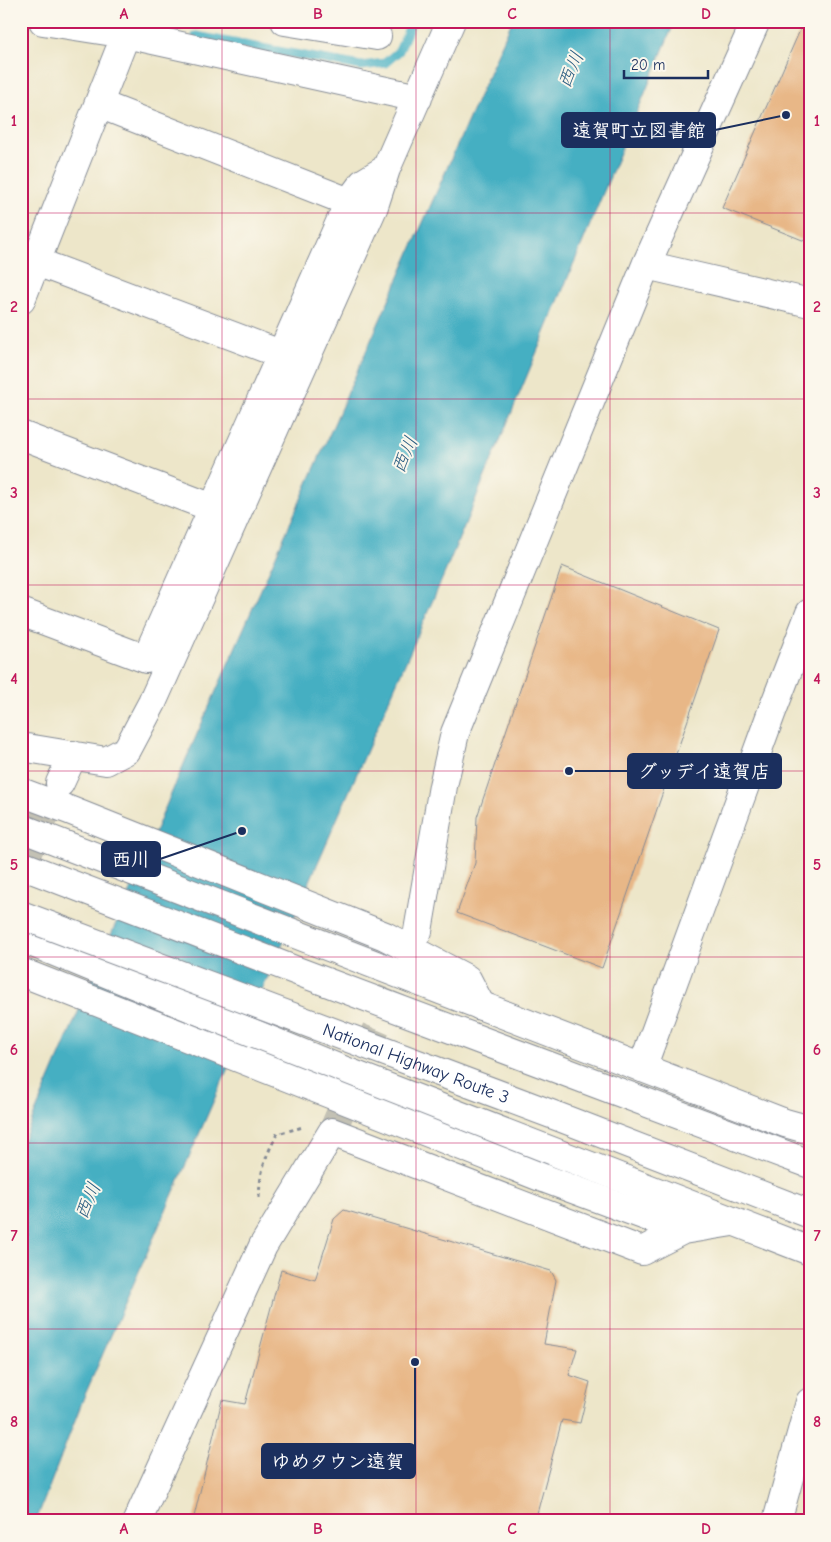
<svg xmlns="http://www.w3.org/2000/svg" width="831" height="1542" viewBox="0 0 831 1542" font-family="'Comic Neue','Klee One',sans-serif">
<style>
.water{fill:#44afc2;stroke:#306f90}
.lines{fill:none;stroke-linecap:round;stroke-linejoin:round}
.stream{stroke:#44afc2;stroke-width:9}
.building{fill:#e8b787}
.minor-tunnel{stroke:#c3c1b4;stroke-width:28;stroke-dasharray:28 14;stroke-linecap:butt}
.minor-casing{stroke:#848a94;stroke-width:30}
.major-casing{stroke:#848a94;stroke-width:30}
.highway-casing{stroke:#848a94;stroke-width:30}
.path{stroke:#848a94;stroke-width:3;stroke-dasharray:4 4;stroke-linecap:butt}
.minor{stroke:#fff;stroke-width:28}
.major{stroke:#fff;stroke-width:28}
.highway{stroke:#fff;stroke-width:28}
.minor-bridge-casing{stroke:#848a94;stroke-width:30;stroke-linecap:butt}
.highway-bridge-casing{stroke:#848a94;stroke-width:30;stroke-linecap:butt}
.minor-bridge{stroke:#fff;stroke-width:28}
.highway-bridge{stroke:#fff;stroke-width:28}
.grid{fill:none;stroke:#c2185b;stroke-width:1;stroke-opacity:0.55}
.labels{text-anchor:middle;dominant-baseline:central;stroke-width:4;stroke-linejoin:round;paint-order:stroke}
.street-label{font-size:18px;fill:#1b2f5e;stroke:#fbf7ec}
.water-label{font-size:19px;font-style:italic;fill:#295c81;stroke:#fbf7ec}
.leader{fill:none;stroke:#1b2f5e;stroke-width:2}
.callout-dot{fill:#1b2f5e;stroke:#fbf7ec;stroke-width:2}
.callout{fill:#1b2f5e;stroke:#1b2f5e;stroke-width:2}
.callout-label{font-size:19px;text-anchor:middle;font-weight:bold;fill:#fff}
.neatline{fill:none;stroke:#c2185b;stroke-width:2}
.grid-label{font-size:16px;text-anchor:middle;font-weight:bold;fill:#c2185b}
</style>
<rect width="100%" height="100%" fill="#fbf7ec"/>
<filter id="ink" filterUnits="userSpaceOnUse"><feTurbulence type="fractalNoise" baseFrequency=".02" numOctaves="2"/><feDisplacementMap in="SourceGraphic" scale="10" xChannelSelector="R" yChannelSelector="G"/><feConvolveMatrix kernelMatrix="1 2 1 2 8 2 1 2 1" color-interpolation-filters="sRGB"/></filter>
<filter id="wash" filterUnits="userSpaceOnUse"><feTurbulence type="fractalNoise" baseFrequency=".0096" numOctaves="4" result="noise"/><feDisplacementMap in="SourceGraphic" scale="20" xChannelSelector="R" yChannelSelector="G"/><feGaussianBlur stdDeviation="1.12" result="paint"/><feColorMatrix in="noise" values="0 0 0 0 0 0 0 0 0 0 0 0 0 0 0 0 0 1.4 0 .05"/><feComposite in="paint" operator="in"/></filter>
<g filter="url(#wash)">
<rect width="100%" height="100%" fill="#ede6c9"/>
<path class="water" d="M512 21H675L443 577 84 1397 36 1521H21V1146L186 759Z"/>
<g class="lines">
<path class="stream" d="M196 36 361 66 385 63 399 51 412 21"/>
</g>
<g id="blocks">
<path class="building" d="M804 21H810V243L722 208Z
M562 566 719 630 602 968 457 913 475 863 477 817Z
M344 1210 551 1271 556 1280 544 1344 577 1349 569 1375 590 1382 580 1423 562 1420 535 1521H193L222 1400 245 1404 281 1270 315 1280 334 1219Z"/>
</g>
</g>
<g filter="url(#ink)">
<use href="#blocks" fill-opacity="0" stroke="#848a94" stroke-width="1"/>
<g class="lines">
<path class="minor-tunnel" d="M21 867 60 783
M332 1132 408 954"/>
<g class="minor-casing">
<path id="minor" d="M43 21 126 34 418 98
M285 21 377 36
M99 104 349 202
M21 256 283 355
M646 265 810 303
M21 300 126 34
M21 435 213 508
M21 612 146 659 349 202 363 183 386 169 451 21
M21 747 106 761 127 750 152 703 374 206 386 169
M60 783 73 755
M21 792 69 810 385 936 467 979 481 1006
M418 931 443 786 455 733 646 265 756 21
M642 1068 771 714 810 613
M543 1178 683 1230
M137 1521 263 1246 332 1132 642 1251 683 1230 732 1222"/>
</g>
<g class="major-casing">
<path id="major" d="M777 1521 810 1402"/>
</g>
<g class="highway-casing">
<path id="highway" d="M21 828 785 1123 810 1130
M21 938 340 1069 810 1251"/>
</g>
<path class="path" d="M259 1198C260 1171 265 1158 277 1134L303 1127"/>
<use href="#minor" class="minor"/>
<use href="#major" class="major"/>
<use href="#highway" class="highway"/>
<g class="minor-bridge-casing">
<path id="minor-bridge" d="M21 972 543 1178"/>
</g>
<g class="highway-bridge-casing">
<g id="highway-bridge">
<path d="M21 865 297 971 810 1164"/>
<path id="s1" d="M21 915 559 1117 810 1214"/>
</g>
</g>
<use href="#minor-bridge" class="minor-bridge"/>
<use href="#highway-bridge" class="highway-bridge"/>
</g>
</g>
<path class="grid" d="M222 21V1521M416 21V1521M610 21V1521M21 213H810M21 399H810M21 585H810M21 771H810M21 957H810M21 1143H810M21 1329H810"/>
<g class="labels">
<g class="street-label">
<text stroke="none"><textPath href="#s1" startOffset="422">National Highway Route 3</textPath></text>
</g>
<g class="water-label">
<text transform="translate(571 70) rotate(-67)">西川</text>
<text transform="translate(405 455) rotate(-67)">西川</text>
<text transform="translate(88 1201) rotate(-67)">西川</text>
</g>
</g>
<path class="leader" d="M786 115L715 130M569 771L628 771M242 831L160 859M415 1362L415 1461"/>
<g class="callout-dot">
<circle cx="786" cy="115" r="5"/>
<circle cx="569" cy="771" r="5"/>
<circle cx="242" cy="831" r="5"/>
<circle cx="415" cy="1362" r="5"/>
</g>
<g class="callout">
<rect x="562" y="113" width="153" height="34" rx="5"/>
<rect x="628" y="754" width="153" height="34" rx="5"/>
<rect x="102" y="842" width="58" height="34" rx="5"/>
<rect x="262" y="1444" width="153" height="34" rx="5"/>
</g>
<g class="callout-label">
<text x="639" y="137">遠賀町立図書館</text>
<text x="704" y="778">グッデイ遠賀店</text>
<text x="131" y="866">西川</text>
<text x="338" y="1468">ゆめタウン遠賀</text>
</g>
<rect width="831" height="1542" fill="none" stroke="#fbf7ec" stroke-width="55"/>
<path d="M624 70v8h84v-8" fill="none" stroke="#1b2f5e" stroke-width="2.5"/>
<text x="631" y="70" font-size="15" fill="#1b2f5e" stroke="#fbf7ec" stroke-width="4" paint-order="stroke">20 m</text>
<rect x="28" y="28" width="776" height="1486" class="neatline"/>
<g class="grid-label">
<text x="124" y="19">A</text>
<text x="318" y="19">B</text>
<text x="512" y="19">C</text>
<text x="706" y="19">D</text>
<text x="14" y="126">1</text>
<text x="817" y="126">1</text>
<text x="14" y="312">2</text>
<text x="817" y="312">2</text>
<text x="14" y="498">3</text>
<text x="817" y="498">3</text>
<text x="14" y="684">4</text>
<text x="817" y="684">4</text>
<text x="14" y="870">5</text>
<text x="817" y="870">5</text>
<text x="14" y="1055">6</text>
<text x="817" y="1055">6</text>
<text x="14" y="1241">7</text>
<text x="817" y="1241">7</text>
<text x="14" y="1427">8</text>
<text x="817" y="1427">8</text>
<text x="124" y="1534">A</text>
<text x="318" y="1534">B</text>
<text x="512" y="1534">C</text>
<text x="706" y="1534">D</text>
</g>
</svg>
